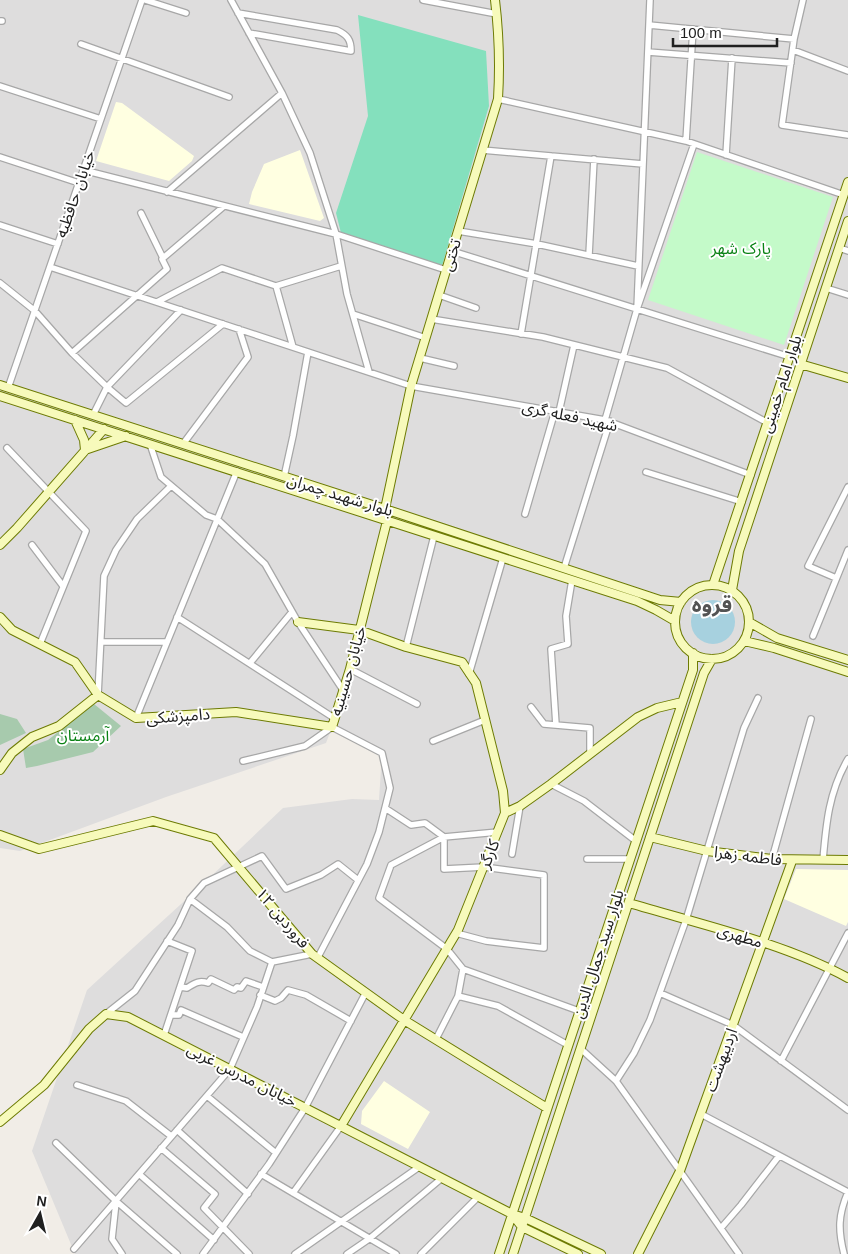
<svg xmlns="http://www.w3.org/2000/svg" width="848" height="1254" viewBox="0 0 848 1254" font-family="Helvetica,'Noto Sans Arabic',sans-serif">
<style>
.residential{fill:#dedddd}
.education{fill:#ffffe1}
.cemetery{fill:#a7caad}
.park{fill:#c4fac9}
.pitch{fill:#84e0bd}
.water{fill:#a7d1df}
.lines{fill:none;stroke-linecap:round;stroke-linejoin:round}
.street-casing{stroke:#a7a7a7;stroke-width:8}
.secondary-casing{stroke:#6d7b04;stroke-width:10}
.street{stroke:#fff;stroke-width:5.5}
.secondary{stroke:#f7fabb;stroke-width:8}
.labels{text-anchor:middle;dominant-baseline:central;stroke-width:4;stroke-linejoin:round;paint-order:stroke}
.street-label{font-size:16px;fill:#202020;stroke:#fff}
.park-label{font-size:16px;fill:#0a8215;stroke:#fff}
.district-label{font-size:21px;font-weight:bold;fill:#535353;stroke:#fff}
</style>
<rect width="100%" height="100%" fill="#f1ede7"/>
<path class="residential" d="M0 0H848V1254H75L32 1151 87 990 204 883 283 808 352 799 379 800 382 753 332 727 326 743 166 797 20 851 0 848Z"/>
<path class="education" d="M116 102 122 103 194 156 192 161 169 181 96 161Z
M300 150 324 218 320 221 249 204 252 192 264 164Z
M796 869 848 870V922L846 926 784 899Z
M384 1081 430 1112 408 1149 361 1124 362 1111Z"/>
<path class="cemetery" d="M94 704 121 726 93 752 37 766 26 768 23 749 48 740Z
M0 714 17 719 26 733 0 745Z"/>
<path class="park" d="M697 152 833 197 784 345 648 300Z"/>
<path class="pitch" d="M358 15 486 51 489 106 442 266 342 237 336 213 368 116Z"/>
<path class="water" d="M691 622a22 22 0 1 1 44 0a22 22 0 1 1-44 0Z"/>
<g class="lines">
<g class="street-casing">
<path id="street" d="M145 0 186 13
M231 0 282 93 310 153 336 234 347 294 369 372
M423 0 497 14
M803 0 794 39 782 125 848 135
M238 13 337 30C347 35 351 39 351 51L249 33
M0 21H2
M649 25 794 39
M81 44 229 97
M793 50 848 71
M648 52 791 63
M0 86 101 119
M498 99 686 141 844 195
M686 141 693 29
M482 150 643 164
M726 155 732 58
M0 157 79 183
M83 170 336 234 446 270
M167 192 282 93
M141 213 163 258
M0 225 58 244
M458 231 537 244 638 266
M839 248 848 251
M452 251 790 357
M589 255 594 159
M50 267 411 386 605 420 751 475
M0 283 35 311 72 353 107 387 93 415
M276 286 341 266
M826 288 848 295
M439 295 476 308
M157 302 222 268 276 286 293 347
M637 309 650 0
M181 310 107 387 126 403 223 324
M353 314 426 338
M431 319 543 337 667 368 768 423
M521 334 551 156
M72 353 167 269 162 259 223 207
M420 358 454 366
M8 388 142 0
M559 412 574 345
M605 420 637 309 694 144
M150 444 161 477 206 515 217 519 265 564 298 622 343 690
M183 444 248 357 239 329
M7 448 86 531 40 644
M646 472 742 502
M284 477 293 436 308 352
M525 514 555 411
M32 545 63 586
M564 568 610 421
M836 578 808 566 848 487
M177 617 334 718
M813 636 848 550
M101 642H167
M406 647 434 536
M250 663 292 612
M350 669 417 704
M469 674 503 558
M98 695 104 576 116 550 137 519 171 486
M531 707 544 724 590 728V754
M136 718 237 471
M556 725 551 649 568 644 566 616 572 580
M433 741 485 720
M243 761 305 746 332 727 382 753 390 788 379 832 367 864 318 957
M551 784 584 801 636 841
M385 808 411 825 425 823 444 837V869L484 867 544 875V948L486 941 456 933
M512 854 520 806
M587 859H630
M772 859 811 719
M823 860C826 824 829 791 848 759
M190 899 227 927 250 951 272 962
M463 969 579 1011
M180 987 187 988C195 983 199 980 208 983L211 979 234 990 237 987 241 988 246 981 263 987
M660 993 733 1025 848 1110
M260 995 275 1001 281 998 288 990 306 995 351 1021
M458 996 498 1006 568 1045
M106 1014 135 991 178 925 190 899 204 883 262 856 286 889 321 875 338 864 358 880
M171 1015H179L181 1010 243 1037
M164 1035 192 951 167 941
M436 1039 458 996 463 969 447 949 379 898 391 865 444 837 498 832
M581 1049 616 1081 739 1254
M781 1061 848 933
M616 1081 634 1053 650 1020 686 920 744 728 758 698
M77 1085 126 1101 171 1136
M207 1096 276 1153
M701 1114 848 1192
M177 1130 248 1194
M56 1143 116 1201 177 1254
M161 1148 215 1194 204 1208 249 1254
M139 1174 214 1240
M261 1174 396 1254
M293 1193 341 1126
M116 1202 112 1239 122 1254
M721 1228 741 1205 779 1156
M74 1249 230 1069 257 1007 272 962 312 954
M203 1254 269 1164 305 1108 366 992
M295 1254 419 1167
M347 1254 369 1239 442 1178
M421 1254 478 1197
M844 1254C838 1230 838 1215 848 1192"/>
</g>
<g class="secondary-casing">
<path id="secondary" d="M800 364 848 378
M0 385 385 509 660 600 681 602
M0 396 637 601 656 610 675 621
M75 420 84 440 85 450 126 436
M0 545 17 528 104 429
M713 585 848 182
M675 622a37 37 0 1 1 74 0a37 37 0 1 1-74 0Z
M732 590 739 551 848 221
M0 617 12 630 75 662 98 695 136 718 236 712 332 727 350 669 387 521 385 509 411 386 498 99C500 66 499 33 495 0
M298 622 359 630 406 647 462 662 476 683 503 791 505 813 458 930 341 1126
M749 622 777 638 848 660
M744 641 774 648 848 672
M0 770 12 753 32 737 59 726 98 695
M505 813 520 806 551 784 638 717 657 708 682 702
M0 835 39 849 153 821 214 838 312 954 404 1020 547 1108
M650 837 707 851 772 859 848 860
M629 903C699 924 784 943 848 978
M0 1122 44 1085 89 1029 106 1014 128 1017 512 1214 525 1218 601 1254
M512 1214 522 1227 578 1254
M499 1254 693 670V653
M513 1254 704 673 712 659
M638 1254 680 1171 792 861"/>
</g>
<use href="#street" class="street"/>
<use href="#secondary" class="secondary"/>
</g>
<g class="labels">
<g class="street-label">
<text transform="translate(75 194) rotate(-71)">خیابان حافظیه</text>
<text transform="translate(451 255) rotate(-73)">تختی</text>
<text transform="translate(781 384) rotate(-72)">بلوار امام خمینی</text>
<text transform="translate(570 416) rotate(12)">شهید فعله گری</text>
<text transform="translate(340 495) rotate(17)">بلوار شهید چمران</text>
<text transform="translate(348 671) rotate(-74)">خیابان حسینیه</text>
<text transform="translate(178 716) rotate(-4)">دامپزشکی</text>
<text transform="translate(489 854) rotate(-68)">کارگر</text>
<text transform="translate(748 856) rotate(7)">فاطمه زهرا</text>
<text transform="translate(283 918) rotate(50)">۱۲ فروردین</text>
<text transform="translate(740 936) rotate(17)">مطهری</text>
<text transform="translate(598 954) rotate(-72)">بلوار سید جمال الدین</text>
<text transform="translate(721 1060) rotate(-70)">اردیبهشت</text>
<text transform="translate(242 1075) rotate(27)">خیابان مدرس غربی</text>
</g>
<g class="park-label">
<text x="741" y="248">پارک شهر</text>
<text x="83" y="735">آرمستان</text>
</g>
<g class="district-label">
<text x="712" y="604">قروه</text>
</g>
</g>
<g transform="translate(40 1214) rotate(8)" stroke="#ffffff" stroke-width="4" paint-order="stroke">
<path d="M0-4L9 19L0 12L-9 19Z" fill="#202020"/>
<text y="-8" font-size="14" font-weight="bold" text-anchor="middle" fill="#202020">N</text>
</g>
<path d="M673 38v8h104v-8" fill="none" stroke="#202020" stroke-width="2.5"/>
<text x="680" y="38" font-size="15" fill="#202020" stroke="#ffffff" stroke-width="4" paint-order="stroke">100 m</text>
</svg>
